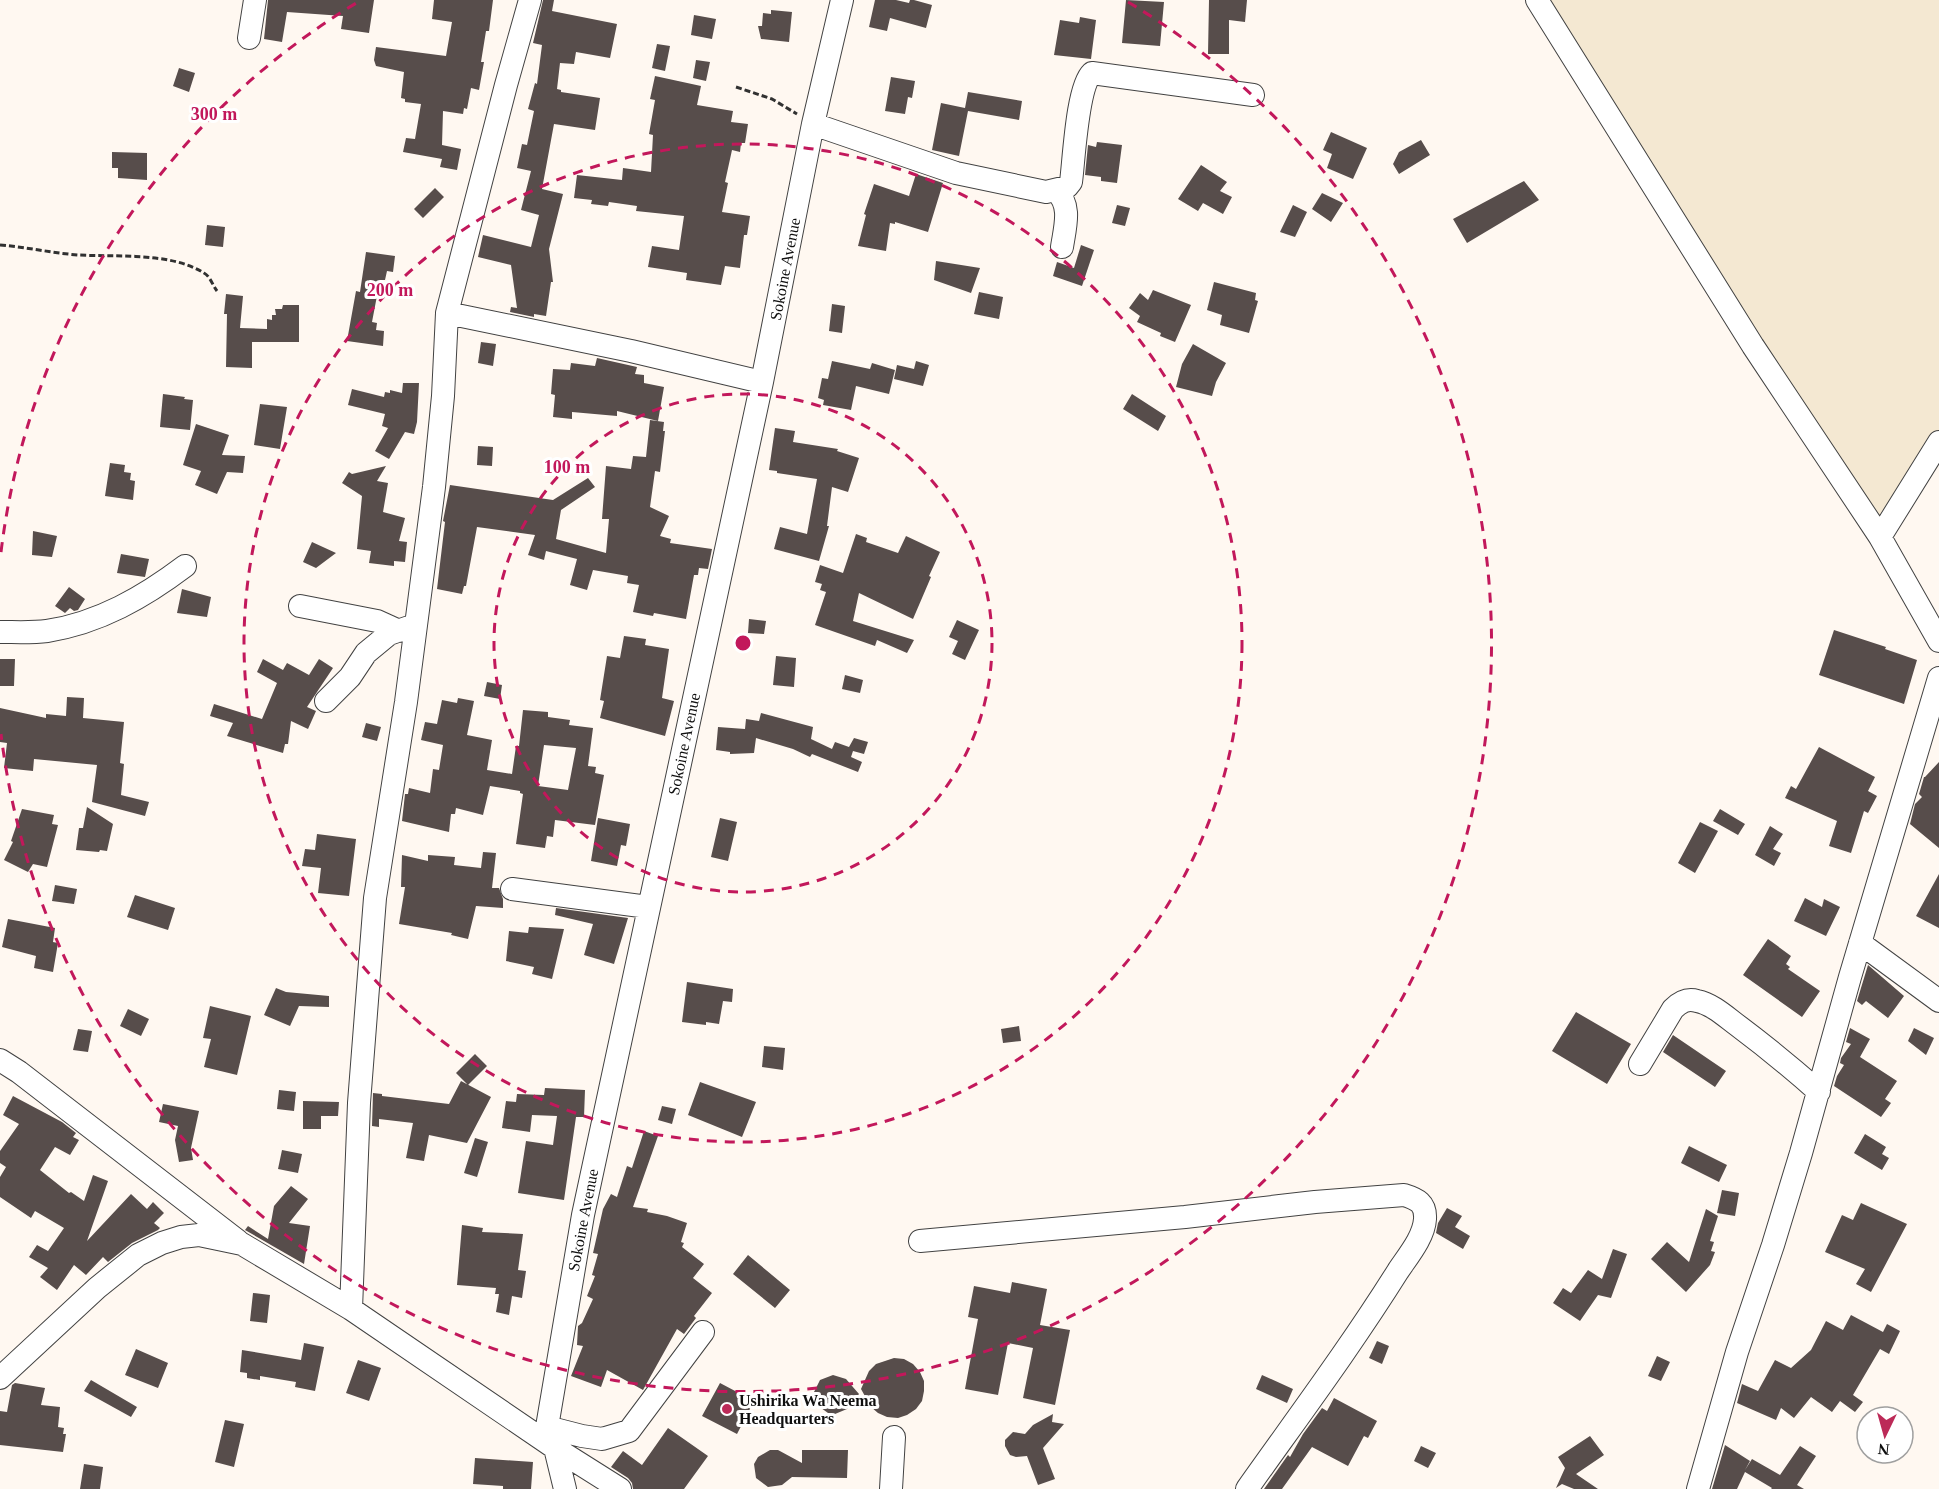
<svg xmlns="http://www.w3.org/2000/svg" width="1939" height="1489" viewBox="0 0 1939 1489" font-family="'Times New Roman',serif">
<style>
.farmland{fill:#f4e8d2}
.building{fill:#574d4b;fill-rule:evenodd}
.lines{fill:none;stroke-linecap:round;stroke-linejoin:round}
.minor-casing{stroke:#424242;stroke-width:24}
.path{stroke:#313131;stroke-width:3;stroke-dasharray:6 3;stroke-linecap:butt}
.minor{stroke:#fff;stroke-width:22}
.ring{fill:none;stroke:#c2185b;stroke-width:3;stroke-dasharray:10 8}
.poi-dot{fill:#bc2a58;stroke:#fff;stroke-width:2}
.labels{text-anchor:middle;dominant-baseline:central;stroke-width:6;stroke-linejoin:round;paint-order:stroke}
.street-label{font-size:16px;fill:#0f0f0f;stroke:#fff}
.poi-label{font-size:16px;font-weight:bold;fill:#0f0f0f;stroke:#fff;text-anchor:start}
.centre{fill:#c2185b;stroke:#fff;stroke-width:3}
.ring-label{font-size:18px;text-anchor:middle;font-weight:bold;fill:#c2185b;stroke:#fff;stroke-width:6;stroke-linejoin:round;paint-order:stroke}
</style>
<rect width="100%" height="100%" fill="#fff8f1"/>
<path class="farmland" d="M1537 0H1939V434L1876 530Z"/>
<path class="building" d="M268 0H374L369 33 341 29 343 16 287 12 282 42 264 39Z
M434 0H493L489 31H486L481 62H484L479 90 471 88 467 109 464 108 463 114 443 111 442 145 461 149 457 170 440 167 442 159 403 152 406 138 415 139 421 104 405 102V99L401 98 404 72 376 66 374 60 376 47 446 56 452 22 432 19Z
M543 0H554L552 11 617 24 610 58 576 52 574 64 560 63 557 89 561 90V92L600 98 595 130 554 124 542 189 563 194 549 249 553 282H551L546 316 534 314V317L510 312 511 307 517 308 511 265 478 257 483 235 531 247 539 215 521 210 531 171 517 168 522 144 527 145 534 111 528 109 535 83 537 84 542 45 533 43Z
M875 0H896L909 3 910 0H914L932 5 926 28 890 18 887 31 869 27Z
M1126 0 1164 2 1160 46 1122 43Z
M1209 0H1247L1245 22 1229 20V54H1208Z
M771 10 792 12 789 42 761 39 758 26H762L763 13 771 14Z
M694 15 716 19 712 39 691 35Z
M1080 17 1096 20 1091 59 1054 55 1060 20 1079 23Z
M657 44 670 46 665 71 652 68Z
M696 60 710 62 706 81 693 78Z
M179 68 195 73 189 92 173 86Z
M655 76 701 86 697 105 733 111 731 122 748 124 745 143H741L740 152 732 150 725 182 728 183 722 212 750 216 747 235H744L740 268 725 266 721 285 686 280 687 273 648 267 652 246 679 250 684 216 636 211 637 206 609 202 608 206 591 204 592 200 574 198 577 175 622 180 623 168 651 172 653 135 649 134 655 100 650 99Z
M891 77 915 81 912 98 908 97 905 114 885 111Z
M968 92 1022 101 1019 120 968 111 959 156 932 150 941 103 965 108Z
M1331 132 1367 148 1353 179 1327 168 1332 154 1323 150Z
M1421 140 1430 155 1399 174 1393 164 1399 152Z
M1097 142 1122 145 1117 183 1101 181V177L1085 175 1088 145 1096 147Z
M112 152 147 153V180L118 178V168H112Z
M1201 165 1227 182 1220 191 1232 197 1223 214 1203 203 1198 211 1178 199Z
M916 174 943 183 928 232 895 222V224L890 223 886 251 858 246 866 215 864 214 874 184 909 196Z
M1524 181 1539 200 1467 243 1453 219Z
M435 188 444 197 423 218 414 209Z
M1322 193 1343 203 1331 222 1312 209Z
M1117 205 1130 208 1125 226 1112 223Z
M1293 205 1307 212 1295 237 1280 232Z
M207 225 225 227 223 247 205 245Z
M1081 245 1094 250 1082 286 1053 276 1057 262 1074 268Z
M366 252 395 256 393 272 387 271 385 280H380L372 322 377 323 376 330 384 331 383 346 347 341 356 291 360 292Z
M936 261 980 268 971 293 934 280Z
M1214 282 1256 293 1255 300 1258 301 1249 333 1220 325 1222 315 1207 310Z
M1153 290 1191 305 1175 342 1160 336 1161 333 1137 322 1140 316 1129 308 1140 293 1148 300Z
M979 292 1003 297 999 319 974 314Z
M226 294 243 296 240 328 267 329V319L272 320V315H276L275 309H282L283 305H299V342H252V368L226 367 227 314H224Z
M832 304 845 306 842 333 829 331Z
M481 342 496 344 493 366 478 363Z
M1193 344 1226 363 1216 382 1212 396 1176 387 1182 364Z
M597 358 637 367 635 374 644 375V383L664 387 658 421 617 411V416L572 412V419L553 417 555 395 551 394 553 369 570 370 571 363 595 366Z
M832 361 870 369 872 363 895 370 889 394 856 386 851 410 823 405 824 400 818 398 822 378 828 379Z
M916 361 929 365 923 386 894 379 897 365 914 369Z
M403 383H419L417 422 414 434 405 432 389 459 375 451 388 428 382 426 385 414 348 405 352 389 384 397 385 392 390 393V390L402 393Z
M163 394 185 397 184 399 193 400 190 430 160 427Z
M1132 394 1166 416 1158 431 1123 409Z
M260 404 287 407 280 449 254 445Z
M650 420 664 422 663 431H665L660 472 655 471 650 507 669 516 660 536 671 539 670 543 712 549 708 569 699 568 698 575H694L686 619 654 613 653 616 633 612 639 585 627 583 628 576 593 570 587 590 570 585 577 559 546 551 544 560 528 555 535 535 477 527 466 586H464L462 594 437 589 445 522 443 521 450 485 553 500 588 478 595 487 561 510 556 539 606 553 609 519H602L606 466 631 469 633 456 646 457Z
M196 424 229 435 222 455 245 456 243 473 227 472 217 494 195 485 201 471 183 465Z
M775 428 795 431 793 442 838 449 837 451 859 458 848 492 832 487 827 526H829L819 561 774 549 780 527 807 534 817 479 777 473V471L769 470Z
M478 446 493 447 492 466 477 465Z
M110 463 125 465 124 472 131 473 130 480 135 481 133 500 105 496Z
M386 466 377 481 388 483 383 512 405 518 399 541 407 542 405 562 394 561V566L369 563 371 551 357 549 362 496 342 483 349 472 352 474Z
M33 531 57 536 52 557 32 555Z
M856 534 867 538 866 542 898 553 906 536 940 552 929 576 931 577 913 619 859 593 853 621 914 640 907 653 877 640 875 646 815 625 826 592 820 590 822 584 815 582 820 565 843 573Z
M312 542 336 553 316 568 303 562Z
M121 554 149 559 145 577 117 573Z
M69 587 85 599 78 610 74 611 70 608 65 613 55 606Z
M182 589 211 597 207 617 177 613Z
M749 619 766 621 764 634 748 633Z
M957 620 979 630 965 660 952 654 958 641 949 637Z
M1834 630 1886 647 1885 649 1917 660 1904 704 1819 675Z
M624 636 646 639 645 645 669 649 662 698 674 701 665 736 600 718 604 701 600 700 607 656 620 658Z
M776 656 796 658 794 687 773 685Z
M0 659H15L14 686H0Z
M263 659 283 670 287 663 309 675 319 659 333 668 307 707 316 711 308 729 291 721 288 744H285L283 753 227 736 233 723 210 716 214 704 262 719 277 683 257 672Z
M845 675 863 680 860 693 842 689Z
M487 682 502 685 500 699 484 696Z
M67 697 84 698 83 718 124 722 120 763 124 764 121 795 149 802 145 816 92 802 97 765 34 759 33 771 4 768 7 743 0 742V708L46 718V714L66 716Z
M458 698 474 701 467 735 492 740 487 770 512 774 516 746H519L523 710 548 712V717L570 720 569 725 593 728 588 766 596 767 595 773 604 775 595 825 555 820 553 837 547 836 545 848 516 844 523 794 520 793V791L490 786 483 815 456 808 455 814H451L449 832 402 821 405 794H408L409 788 430 793 433 769 439 770 443 745 421 740 425 722 437 724 442 700 457 703ZM544 745 576 748 568 790 538 786Z
M761 713 813 727 811 739 832 749 835 742 849 747 854 738 868 742 864 754 853 751 851 757 862 762 858 772 812 754 810 757 793 749 756 738 754 753 730 754V752L716 750 718 727 745 729 746 719 759 721Z
M366 723 381 727 377 741 362 737Z
M1819 747 1875 777 1868 791 1877 796 1868 813 1864 811 1851 853 1829 846 1837 821 1785 798 1791 786 1796 789Z
M1939 762V848L1910 824 1915 804 1922 797 1919 794 1924 777H1925Z
M87 807 113 824 107 851 100 850 99 852 76 850 79 828H83Z
M22 809 54 815 52 824 58 825 47 867 33 864 28 872 4 860 13 842 11 841Z
M1720 809 1745 824 1738 835 1713 821Z
M598 818 630 824 626 846 621 845 617 866 591 861Z
M720 818 737 822 728 861 711 857Z
M1700 822 1718 831 1695 873 1678 863Z
M1770 826 1783 834 1773 849 1781 853 1774 866 1755 855Z
M317 834 356 839 349 896 318 893 321 868 302 866 305 849 315 850Z
M483 852 496 853 492 888H499L503 899V908L476 906 468 939 451 935 452 933 399 924 405 887H401L402 855 428 861V855L455 857 454 865 481 868Z
M1939 874V928L1916 916Z
M55 885 77 889 74 904 52 901Z
M135 895 175 908 168 930 127 917Z
M1805 898 1822 907 1824 899 1840 907 1826 936 1794 921Z
M556 908 628 918 614 964 584 955 593 924 555 915Z
M8 919 55 928 53 942 58 943 53 972 34 968 36 956 2 947Z
M529 927 564 929 552 979 532 974 534 967 506 961 509 931 528 933Z
M1768 939 1791 956 1786 964 1790 967 1788 969 1820 991 1802 1017 1743 975Z
M1868 965 1904 996 1888 1018 1866 1001 1862 1005 1857 1001Z
M687 982 733 989 732 1002 723 1001 719 1024 706 1022V1025L682 1022Z
M276 988 286 992 329 996V1007L299 1006 290 1026 264 1015Z
M210 1006 251 1016 237 1075 204 1067 211 1039 203 1038Z
M128 1009 149 1019 141 1036 120 1026Z
M1576 1012 1631 1044 1607 1084 1552 1051Z
M1019 1026 1021 1041 1003 1043 1001 1029Z
M1850 1028 1870 1039 1860 1057 1897 1081 1885 1099 1891 1103 1881 1117 1834 1086 1837 1076 1844 1065 1840 1063 1841 1058 1851 1044 1846 1042Z
M1914 1028 1934 1038 1926 1055 1908 1041Z
M78 1029 92 1031 88 1052 73 1050Z
M1673 1035 1726 1071 1715 1087 1663 1052Z
M764 1046 785 1048 783 1070 762 1067Z
M475 1054 487 1066 468 1085 456 1073Z
M461 1081 491 1097 467 1143 429 1135 424 1161 406 1158 413 1123 379 1119V1127L372 1126 373 1093 382 1094V1096L449 1104Z
M700 1082 756 1102 742 1137 688 1115Z
M545 1088 585 1090 584 1117H576L564 1200 518 1193 526 1141 553 1145 557 1116 532 1115 530 1132 502 1128 506 1101 516 1102 517 1094 544 1095Z
M279 1090 296 1092 294 1111 277 1109Z
M13 1096 62 1122 76 1133 73 1137 79 1140 70 1155 55 1147 40 1170 69 1193 71 1192 84 1201 93 1175 108 1181 87 1241 131 1194 147 1209 153 1202 164 1213 154 1223 160 1228 158 1230 132 1243 108 1262 103 1257 86 1275 74 1265 57 1290 40 1277 48 1268 29 1257 37 1245 48 1251 64 1228 35 1211 31 1218 0 1197V1177L6 1167 0 1163V1151L19 1124 3 1115Z
M303 1101 339 1102 338 1116H321V1129H303Z
M163 1104 199 1111 191 1148 193 1160 179 1162 175 1140 178 1126 159 1122Z
M662 1106 676 1109 672 1124 658 1120Z
M644 1131 658 1136 633 1207 648 1209 647 1212 667 1216 687 1223 681 1242 684 1243 682 1247 704 1264 693 1278 712 1293 694 1316 696 1318 684 1334 677 1329 643 1390 607 1370 601 1387 571 1376 583 1346 577 1345 578 1326 582 1323 593 1299 587 1296 595 1276 592 1275 598 1254 593 1253 603 1209 611 1194 617 1197 627 1166 632 1168Z
M1865 1134 1886 1147 1882 1154 1889 1158 1882 1170 1854 1153Z
M475 1138 488 1142 477 1177 464 1173Z
M1689 1146 1727 1165 1719 1182 1681 1163Z
M282 1150 302 1154 298 1173 278 1169Z
M291 1186 308 1199 289 1223 310 1226 304 1264 245 1230 248 1226 268 1239 274 1206Z
M1722 1190 1739 1193 1735 1216 1717 1213Z
M1861 1203 1907 1224 1871 1292 1856 1284 1865 1269 1825 1252 1842 1215 1853 1220Z
M1447 1208 1462 1216 1455 1227 1470 1236 1463 1249 1436 1233 1438 1223Z
M1706 1209 1718 1216 1710 1241 1714 1242 1711 1251 1715 1252 1710 1265 1686 1292 1651 1259 1667 1242 1689 1262Z
M462 1225 483 1228 482 1232 523 1234 518 1270 526 1271 522 1298 512 1296 509 1315 496 1312 499 1294H495L496 1288 457 1285Z
M1613 1249 1627 1254 1611 1298 1598 1295 1580 1321 1553 1303 1563 1288 1571 1293 1588 1270 1602 1279Z
M748 1255 790 1290 775 1308 733 1274Z
M1012 1282 1047 1289 1040 1325 1070 1330 1055 1405 1023 1398 1033 1348 1008 1343 998 1395 965 1389 978 1319 968 1317 974 1286 1010 1293Z
M253 1293 270 1295 267 1323 250 1321Z
M1851 1315 1883 1332 1887 1324 1900 1331 1889 1354 1880 1349 1853 1395 1863 1402 1855 1412 1840 1401 1832 1412 1811 1397 1794 1418 1781 1408 1776 1420 1737 1403 1742 1384 1758 1391 1775 1360 1791 1368 1811 1350 1826 1321 1843 1330Z
M1377 1341 1389 1346 1382 1364 1369 1358Z
M304 1343 324 1347 315 1391 295 1387 296 1382 260 1376V1380L247 1378V1373L240 1372 242 1350 301 1360Z
M136 1349 168 1363 158 1388 125 1375Z
M1657 1356 1670 1362 1661 1381 1648 1376Z
M894 1358 904 1359 913 1364 920 1372 924 1381V1391L922 1401 916 1409 907 1415 898 1418 887 1417 878 1413 871 1407 861 1389 869 1371 876 1364Z
M358 1360 381 1368 369 1401 346 1393Z
M833 1375 846 1379 859 1394 847 1409 835 1414 828 1413 817 1405 814 1392 820 1380Z
M1262 1375 1293 1389 1287 1403 1256 1389Z
M91 1380 137 1407 131 1417 84 1391Z
M15 1383 45 1388 41 1405 60 1407 58 1427 64 1428 63 1434H66L63 1452 0 1445V1411L7 1412 12 1385Z
M720 1383 754 1401 737 1434 702 1416Z
M1334 1398 1377 1421 1368 1438 1364 1436 1348 1466 1312 1447 1282 1489H1264L1288 1455 1290 1457 1303 1434 1322 1408 1327 1411Z
M1053 1414 1052 1422 1064 1424 1043 1448 1055 1479 1038 1485 1027 1456 1016 1457 1010 1455 1005 1446V1440L1013 1432 1025 1434 1033 1425Z
M225 1420 244 1424 234 1467 215 1462Z
M668 1428 708 1456 684 1489H633L632 1483 628 1478 611 1467 623 1451 642 1465Z
M1590 1436 1604 1455 1576 1474 1598 1489H1574L1562 1484 1556 1488 1565 1468 1558 1457Z
M1725 1445 1750 1461 1745 1470 1752 1459 1780 1475 1800 1446 1816 1456 1797 1485 1804 1489H1771L1772 1488 1745 1472 1737 1489H1712Z
M1421 1446 1436 1453 1428 1468 1414 1461Z
M770 1450H778L802 1463V1450H848L847 1478 792 1477 782 1485 768 1487 756 1478 754 1464 758 1457Z
M475 1458 533 1462 531 1489H503V1486L473 1484Z
M84 1464 103 1467 100 1489H80Z"/>
<g class="lines">
<g class="minor-casing">
<path id="minor" d="M1537 0 1753 346 1880 537 1939 641
M249 38 255 0
M813 124 956 173 1046 192 1067 187 1071 182C1074 160 1077 87 1092 73L1253 95
M1056 191C1072 205 1065 227 1062 247
M447 313 631 351 762 382
M1880 537 1939 442
M300 606 377 621 399 631
M0 632C15 632 32 633 47 631 99 623 144 597 185 566
M326 701 350 677 366 653 389 634 415 625
M512 889 648 907
M1860 943 1939 1001
M0 1060 19 1072 238 1241
M1640 1064 1673 1009C1680 1002 1687 998 1697 1001 1712 1004 1725 1016 1737 1025 1765 1046 1792 1068 1819 1092
M920 1241 1185 1217 1315 1202 1404 1195C1417 1199 1426 1203 1425 1219 1424 1237 1408 1256 1398 1271 1351 1346 1298 1417 1247 1489
M351 1309 359 1103 375 898 406 702 434 487 443 396 447 313 506 85 530 0
M0 1378 97 1288 138 1255 162 1243 181 1237 199 1235 242 1244 351 1309 555 1448 620 1489
M547 1427 582 1436 602 1439 629 1431 703 1332
M565 1489 555 1448 547 1427 583 1215 762 382 813 124 842 0
M891 1489 894 1437
M1698 1489 1737 1352 1773 1245 1801 1153 1850 977 1939 678"/>
</g>
<path class="path" d="M736 87 772 99 797 114
M0 245C26 247 52 253 78 255 116 257 171 252 204 273 210 276 213 286 217 291"/>
<use href="#minor" class="minor"/>
</g>
<g class="ring">
<circle cx="743" cy="643" r="249"/>
<circle cx="743" cy="643" r="499"/>
<path d="M1 552A748 748 0 0 1 358 2M1128 2A748 748 0 1 1 1 734"/>
</g>
<circle class="poi-dot" cx="727" cy="1409" r="6"/>
<g class="labels">
<g class="street-label">
<text transform="translate(785 269) rotate(-79)">Sokoine Avenue</text>
<text transform="translate(684 744) rotate(-78)">Sokoine Avenue</text>
<text transform="translate(583 1220) rotate(-79)">Sokoine Avenue</text>
</g>
<g class="poi-label">
<text x="739" y="1400">Ushirika Wa Neema<tspan x="739" dy="18">Headquarters</tspan></text>
</g>
</g>
<circle cx="743" cy="643" r="9" class="centre"/>
<g class="ring-label">
<text x="214" y="120">300 m</text>
<text x="390" y="296">200 m</text>
<text x="567" y="473">100 m</text>
</g>
<g transform="translate(1885 1435) rotate(185)"><circle r="28" fill="#ffffff" stroke="#9f9f9f" stroke-width="1.5"/>
<path d="M0-4.5L10 22L0 15L-10 22Z" fill="#bc2a58"/>
<text y="-9" font-size="16" font-weight="bold" text-anchor="middle" fill="#0f0f0f">N</text>
</g>
</svg>
